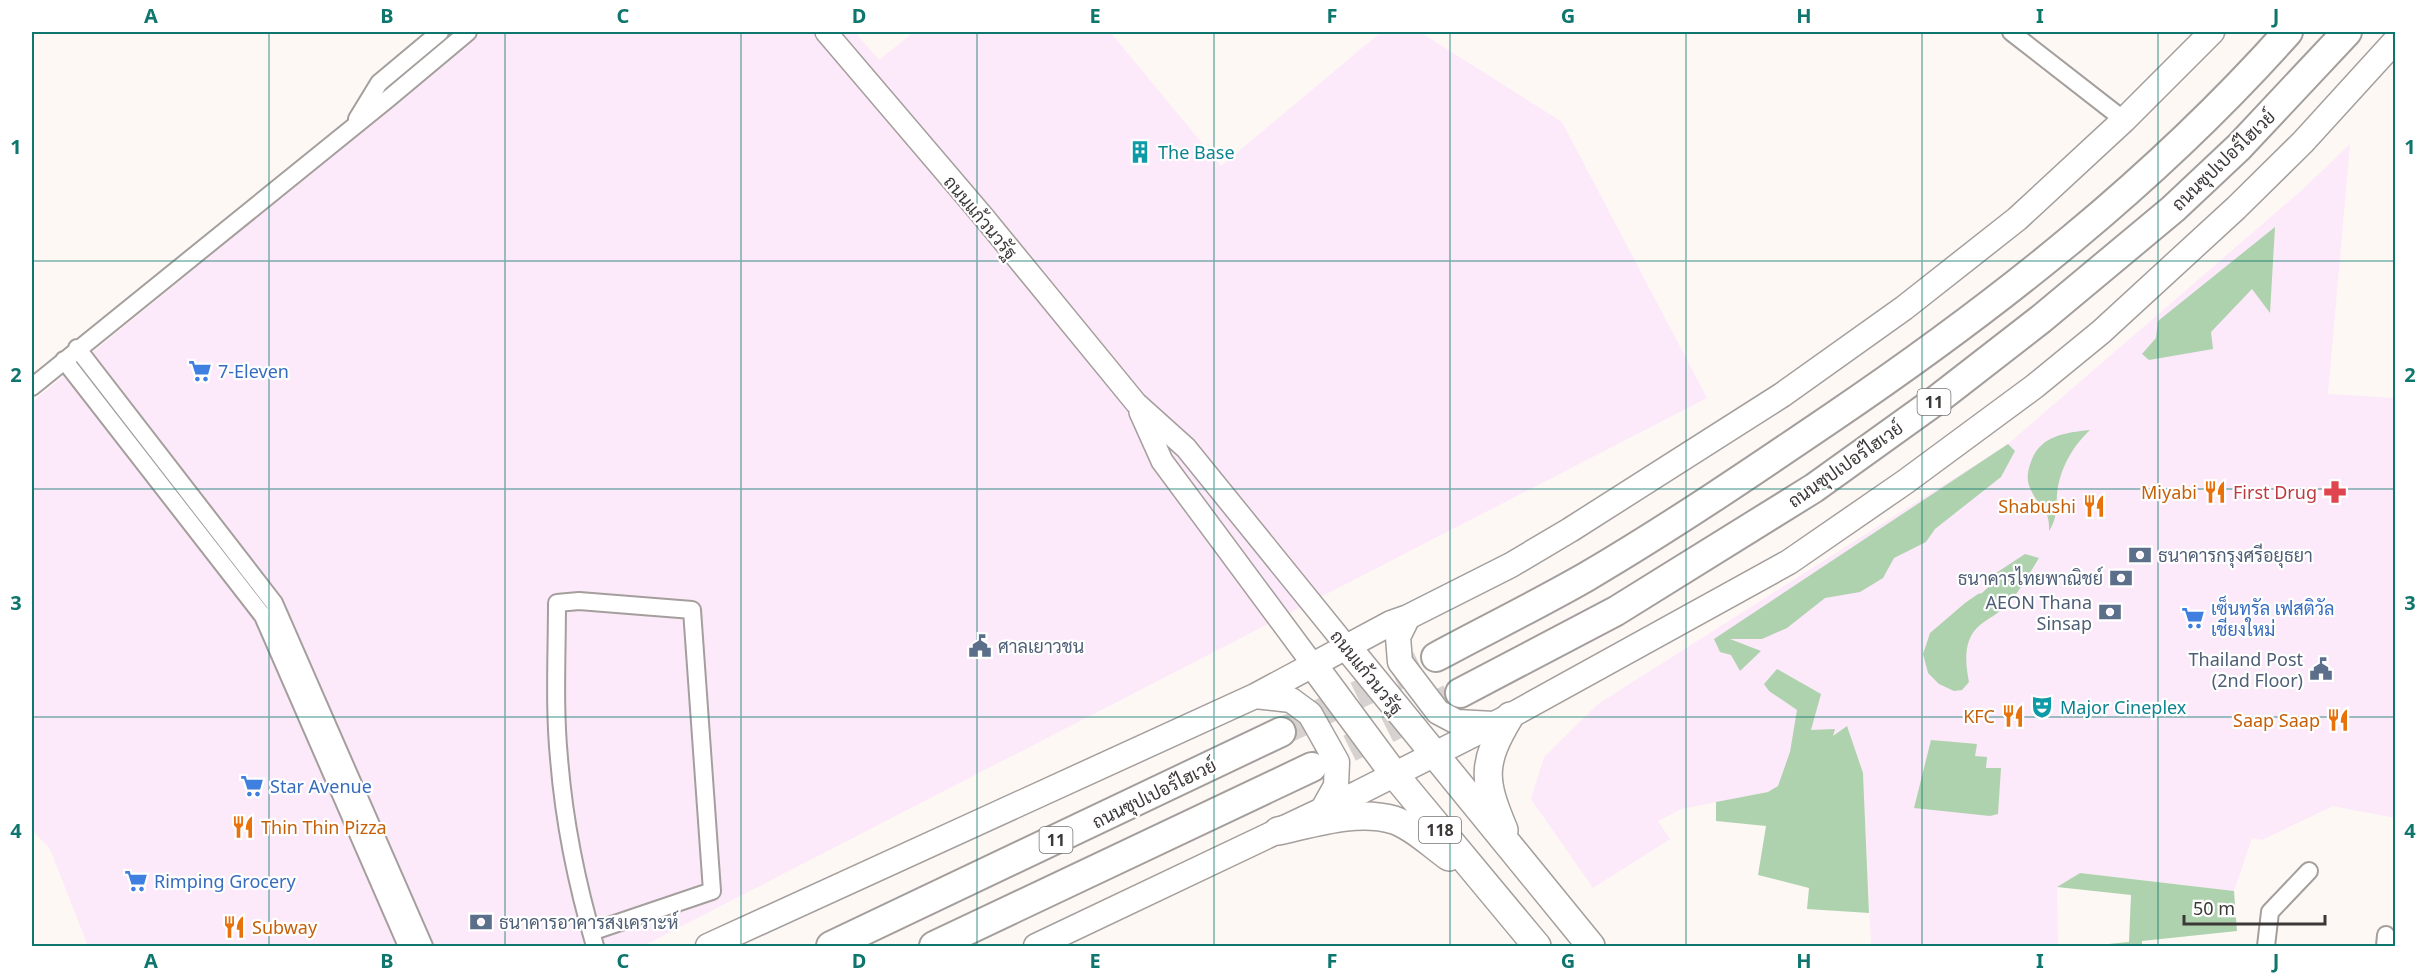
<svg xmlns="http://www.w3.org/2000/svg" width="2427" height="978" viewBox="0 0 2427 978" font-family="'Noto Sans',Sarabun,sans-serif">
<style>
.commercial{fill:#fce9f9}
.green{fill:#aed2ae}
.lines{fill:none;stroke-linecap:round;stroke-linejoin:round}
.trunk-tunnel{stroke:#d7d2cf;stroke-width:28;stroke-dasharray:28 14;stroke-linecap:butt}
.minor-casing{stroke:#a49f9c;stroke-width:20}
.tertiary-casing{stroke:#a49f9c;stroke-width:24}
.secondary-casing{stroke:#a49f9c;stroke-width:27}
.primary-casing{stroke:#a49f9c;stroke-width:30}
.trunk-casing{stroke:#a49f9c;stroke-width:32}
.minor{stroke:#fff;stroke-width:16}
.tertiary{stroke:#fff;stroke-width:21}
.secondary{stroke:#fff;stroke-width:24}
.primary{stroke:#fff;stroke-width:27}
.trunk{stroke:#fff;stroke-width:28}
.grid{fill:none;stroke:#0f766e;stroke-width:1.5;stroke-opacity:0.55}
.labels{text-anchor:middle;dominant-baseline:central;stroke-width:4.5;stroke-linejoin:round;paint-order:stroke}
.shield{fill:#fff;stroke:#767473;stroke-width:1.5}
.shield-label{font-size:16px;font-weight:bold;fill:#3b3837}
.culture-label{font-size:18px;fill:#0d838f;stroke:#fff;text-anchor:start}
.street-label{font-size:18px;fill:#3b3837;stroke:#fff}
.shop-label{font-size:18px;fill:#366cbe;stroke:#fff;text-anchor:start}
.food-label{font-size:18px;fill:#c56008;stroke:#fff;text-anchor:end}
.health-label{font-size:18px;fill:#be3a42;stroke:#fff;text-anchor:end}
.service-label{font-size:18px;fill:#4e5e75;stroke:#fff;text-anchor:start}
.neatline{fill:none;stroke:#0f766e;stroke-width:2}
.grid-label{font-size:20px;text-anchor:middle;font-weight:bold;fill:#0f766e}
</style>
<rect width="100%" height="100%" fill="#fef8f5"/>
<path class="commercial" d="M483 32H855L879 60 914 32H1110L1221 166 1381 32H1420L1562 122 1707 398 643 946H88L50 849 32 830V402Z
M2350 144 2328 394 2395 398V818L2333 806 2262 840 2252 838 2234 891 2080 873 2057 887 2058 946H1871L1863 773 1832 737 1791 752 1778 787 1768 792 1681 809 1658 821 1670 839 1593 888 1531 799 1544 757 1598 704 2008 444 2302 190Z"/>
<path class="green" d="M2275 227 2270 313 2252 289 2211 332 2213 349 2149 360 2142 354 2156 338 2158 321Z
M2090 430C2072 447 2059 470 2057 495 2056 509 2057 519 2049 531 2050 507 2039 508 2031 490 2027 483 2027 475 2029 468 2037 436 2062 433 2090 430Z
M2008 444 2015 451 2001 477 1935 529 1926 542 1894 558 1883 578 1860 592 1825 598 1787 628 1762 639H1730L1761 651 1740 671 1731 655 1720 652 1714 639Z
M2025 554 2039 558C2029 574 2020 591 2007 605 1999 613 1989 618 1980 625 1963 639 1965 662 1969 682L1962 690 1954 691 1939 684 1928 673 1923 654 1930 633 1965 603 1978 594 1982 593 1994 582 1996 573Z
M1777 669 1821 694 1811 730 1835 729 1833 736 1847 726 1863 773 1869 913 1807 909 1809 888 1758 875 1766 826 1716 821V802L1768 792 1778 786 1790 752 1797 710 1769 691 1764 684Z
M1931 740 1977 744 1975 756 1987 757 1986 768H2001L1998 814 1990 816 1914 808Z
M2080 873 2234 891 2237 931 2142 941V946H2087L2129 942 2131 895 2057 887Z"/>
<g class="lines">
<path class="trunk-tunnel" d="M1281 732 1436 657
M1312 767 1460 693"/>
<g class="minor-casing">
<path id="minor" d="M2011 32 2124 120
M357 119 379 83 440 32
M77 348 274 603 424 946
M64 360 263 616 407 946
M32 387 388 99 468 32
M591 932 712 891 692 610 579 601 557 603C557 654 554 707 559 758 564 822 577 885 595 946
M2266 946 2270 912 2309 871
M2385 946 2386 935"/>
</g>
<g class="tertiary-casing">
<path id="tertiary" d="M826 32 982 215 1136 403 1186 448 1348 648
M1140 412 1162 461 1314 666"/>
</g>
<g class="secondary-casing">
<path id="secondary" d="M1408 617 1398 637 1400 662 1438 712 1457 722 1493 724
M1255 696 1291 700 1310 714 1337 762 1336 786 1323 809
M708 946 1255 696 1391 623 1408 617 1511 565 1570 530 1782 395 1904 308 2017 219 2124 120 2212 32
M1036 946 1358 793 1510 716 1789 562 1905 482 2035 386 2101 332 2236 208 2303 142 2396 40"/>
</g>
<g class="primary-casing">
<path id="primary" d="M1348 648 1591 946
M1314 666 1394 774 1537 946
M1504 830C1483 780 1481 764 1510 716
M1278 831C1315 823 1357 809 1394 820 1414 827 1432 845 1449 857"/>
</g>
<g class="trunk-casing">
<path id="trunk" d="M1436 657C1486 630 1537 605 1586 577 1671 527 1752 472 1833 417 1998 305 2155 181 2288 32
M1460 693 1616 611 1814 488 1938 399 2041 319 2173 209 2239 147 2347 32
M831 946 1281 732
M934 946 1312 767"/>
</g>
<use href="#minor" class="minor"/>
<use href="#tertiary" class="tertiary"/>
<use href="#secondary" class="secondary"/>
<use href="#primary" class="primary"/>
<use href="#trunk" class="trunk"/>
</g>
<path class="grid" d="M269 32V946M505 32V946M741 32V946M977 32V946M1214 32V946M1450 32V946M1686 32V946M1922 32V946M2158 32V946M32 261H2396M32 489H2396M32 717H2396"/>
<defs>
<g id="building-bare" transform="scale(1.8)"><path d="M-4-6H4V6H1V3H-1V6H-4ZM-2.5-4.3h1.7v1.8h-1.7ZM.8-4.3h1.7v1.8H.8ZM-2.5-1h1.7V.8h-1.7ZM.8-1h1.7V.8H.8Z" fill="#0f9aa8" stroke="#fff" stroke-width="2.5" paint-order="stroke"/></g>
<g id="supermarket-bare" transform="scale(1.8)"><path d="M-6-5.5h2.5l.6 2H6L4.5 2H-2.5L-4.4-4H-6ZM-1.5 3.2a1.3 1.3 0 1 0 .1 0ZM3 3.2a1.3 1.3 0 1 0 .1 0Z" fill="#3f7fe0" stroke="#fff" stroke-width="2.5" paint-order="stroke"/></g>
<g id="restaurant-bare" transform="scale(1.8)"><path d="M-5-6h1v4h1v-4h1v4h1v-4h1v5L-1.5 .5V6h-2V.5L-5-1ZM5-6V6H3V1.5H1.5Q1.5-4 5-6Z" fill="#e8710a" stroke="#fff" stroke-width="2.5" paint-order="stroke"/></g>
<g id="pharmacy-bare" transform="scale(1.8)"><path d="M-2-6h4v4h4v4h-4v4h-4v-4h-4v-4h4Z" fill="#e0444e" stroke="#fff" stroke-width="2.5" paint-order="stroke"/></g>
<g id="bank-bare" transform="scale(1.8)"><path d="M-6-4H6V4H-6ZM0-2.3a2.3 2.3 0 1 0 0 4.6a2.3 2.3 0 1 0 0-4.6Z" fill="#5c6f8a" stroke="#fff" stroke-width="2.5" paint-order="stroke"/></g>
<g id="civic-bare" transform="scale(1.8)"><path d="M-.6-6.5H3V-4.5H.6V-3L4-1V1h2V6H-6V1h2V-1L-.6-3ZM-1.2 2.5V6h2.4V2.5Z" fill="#5c6f8a" stroke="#fff" stroke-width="2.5" paint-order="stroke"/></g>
<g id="theatre-bare" transform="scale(1.8)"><path d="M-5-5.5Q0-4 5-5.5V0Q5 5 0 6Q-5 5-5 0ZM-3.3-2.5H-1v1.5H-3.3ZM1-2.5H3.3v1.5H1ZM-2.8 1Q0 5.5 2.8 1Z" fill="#0f9aa8" stroke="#fff" stroke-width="2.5" paint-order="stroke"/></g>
</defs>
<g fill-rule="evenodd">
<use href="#building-bare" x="1140" y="152"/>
<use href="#supermarket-bare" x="200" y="371"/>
<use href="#restaurant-bare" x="2215" y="492"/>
<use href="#pharmacy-bare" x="2335" y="492"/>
<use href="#restaurant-bare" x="2094" y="506"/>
<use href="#bank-bare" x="2140" y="555"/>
<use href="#bank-bare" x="2121" y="578"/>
<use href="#bank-bare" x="2110" y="612"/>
<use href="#supermarket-bare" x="2193" y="618"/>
<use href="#civic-bare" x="980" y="646"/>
<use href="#civic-bare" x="2321" y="669"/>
<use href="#theatre-bare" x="2042" y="707"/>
<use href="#restaurant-bare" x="2013" y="716"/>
<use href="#restaurant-bare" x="2338" y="720"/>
<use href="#supermarket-bare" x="252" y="786"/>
<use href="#restaurant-bare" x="243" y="827"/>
<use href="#supermarket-bare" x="136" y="881"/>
<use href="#bank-bare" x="481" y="922"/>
<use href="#restaurant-bare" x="234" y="927"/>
</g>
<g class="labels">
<g class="shield">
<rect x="1917.5" y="389" width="33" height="26" rx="4.5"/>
<rect x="1419" y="817" width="42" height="26" rx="4.5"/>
<rect x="1039.5" y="827" width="33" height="26" rx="4.5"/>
</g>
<g class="shield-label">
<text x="1934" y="402">11</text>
<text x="1440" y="830">118</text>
<text x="1056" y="840">11</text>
</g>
<g class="culture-label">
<text x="1158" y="152">The Base</text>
<text x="2060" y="707">Major Cineplex</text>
</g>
<g class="street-label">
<text transform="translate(2223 160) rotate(-44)">ถนนซุปเปอร์ไฮเวย์</text>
<text transform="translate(981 217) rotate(50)">ถนนแก้วนวรัฐ</text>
<text transform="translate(1845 464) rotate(-35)">ถนนซุปเปอร์ไฮเวย์</text>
<text transform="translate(1367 672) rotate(51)">ถนนแก้วนวรัฐ</text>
<text transform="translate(1154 793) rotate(-26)">ถนนซุปเปอร์ไฮเวย์</text>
</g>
<g class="shop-label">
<text x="218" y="371">7-Eleven</text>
<text x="2211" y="608">เซ็นทรัล เฟสติวัล<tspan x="2211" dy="21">เชียงใหม่</tspan></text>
<text x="270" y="786">Star Avenue</text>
<text x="154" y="881">Rimping Grocery</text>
</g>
<g class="food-label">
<text x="2197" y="492">Miyabi</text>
<text x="2076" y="506">Shabushi</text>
<text x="1995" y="716">KFC</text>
<text x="2320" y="720">Saap Saap</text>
<text x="261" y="827" text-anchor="start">Thin Thin Pizza</text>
<text x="252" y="927" text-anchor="start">Subway</text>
</g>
<g class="health-label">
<text x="2317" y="492">First Drug</text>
</g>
<g class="service-label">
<text x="2158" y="555">ธนาคารกรุงศรีอยุธยา</text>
<text x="2103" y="578" text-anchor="end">ธนาคารไทยพาณิชย์</text>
<text x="2092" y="602" text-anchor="end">AEON Thana<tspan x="2092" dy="21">Sinsap</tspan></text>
<text x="998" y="646">ศาลเยาวชน</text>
<text x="2303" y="659" text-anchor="end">Thailand Post<tspan x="2303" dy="21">(2nd Floor)</tspan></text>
<text x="499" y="922">ธนาคารอาคารสงเคราะห์</text>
</g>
</g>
<rect width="2427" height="978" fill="none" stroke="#ffffff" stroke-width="66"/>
<path d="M2184 915v9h141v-9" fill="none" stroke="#3b3837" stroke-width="3"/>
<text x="2193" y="915" font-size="18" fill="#3b3837" stroke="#ffffff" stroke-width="4.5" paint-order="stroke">50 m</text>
<rect x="33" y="33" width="2361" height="912" class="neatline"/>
<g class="grid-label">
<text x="151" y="23">A</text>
<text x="387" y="23">B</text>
<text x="623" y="23">C</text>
<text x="859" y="23">D</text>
<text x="1095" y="23">E</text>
<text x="1332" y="23">F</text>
<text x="1568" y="23">G</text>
<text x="1804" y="23">H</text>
<text x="2040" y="23">I</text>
<text x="2276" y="23">J</text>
<text x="16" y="154">1</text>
<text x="2410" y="154">1</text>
<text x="16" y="382">2</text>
<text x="2410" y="382">2</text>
<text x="16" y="610">3</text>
<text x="2410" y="610">3</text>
<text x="16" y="838">4</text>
<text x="2410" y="838">4</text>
<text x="151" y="968">A</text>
<text x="387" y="968">B</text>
<text x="623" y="968">C</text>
<text x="859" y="968">D</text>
<text x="1095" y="968">E</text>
<text x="1332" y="968">F</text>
<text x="1568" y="968">G</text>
<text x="1804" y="968">H</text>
<text x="2040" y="968">I</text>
<text x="2276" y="968">J</text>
</g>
</svg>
